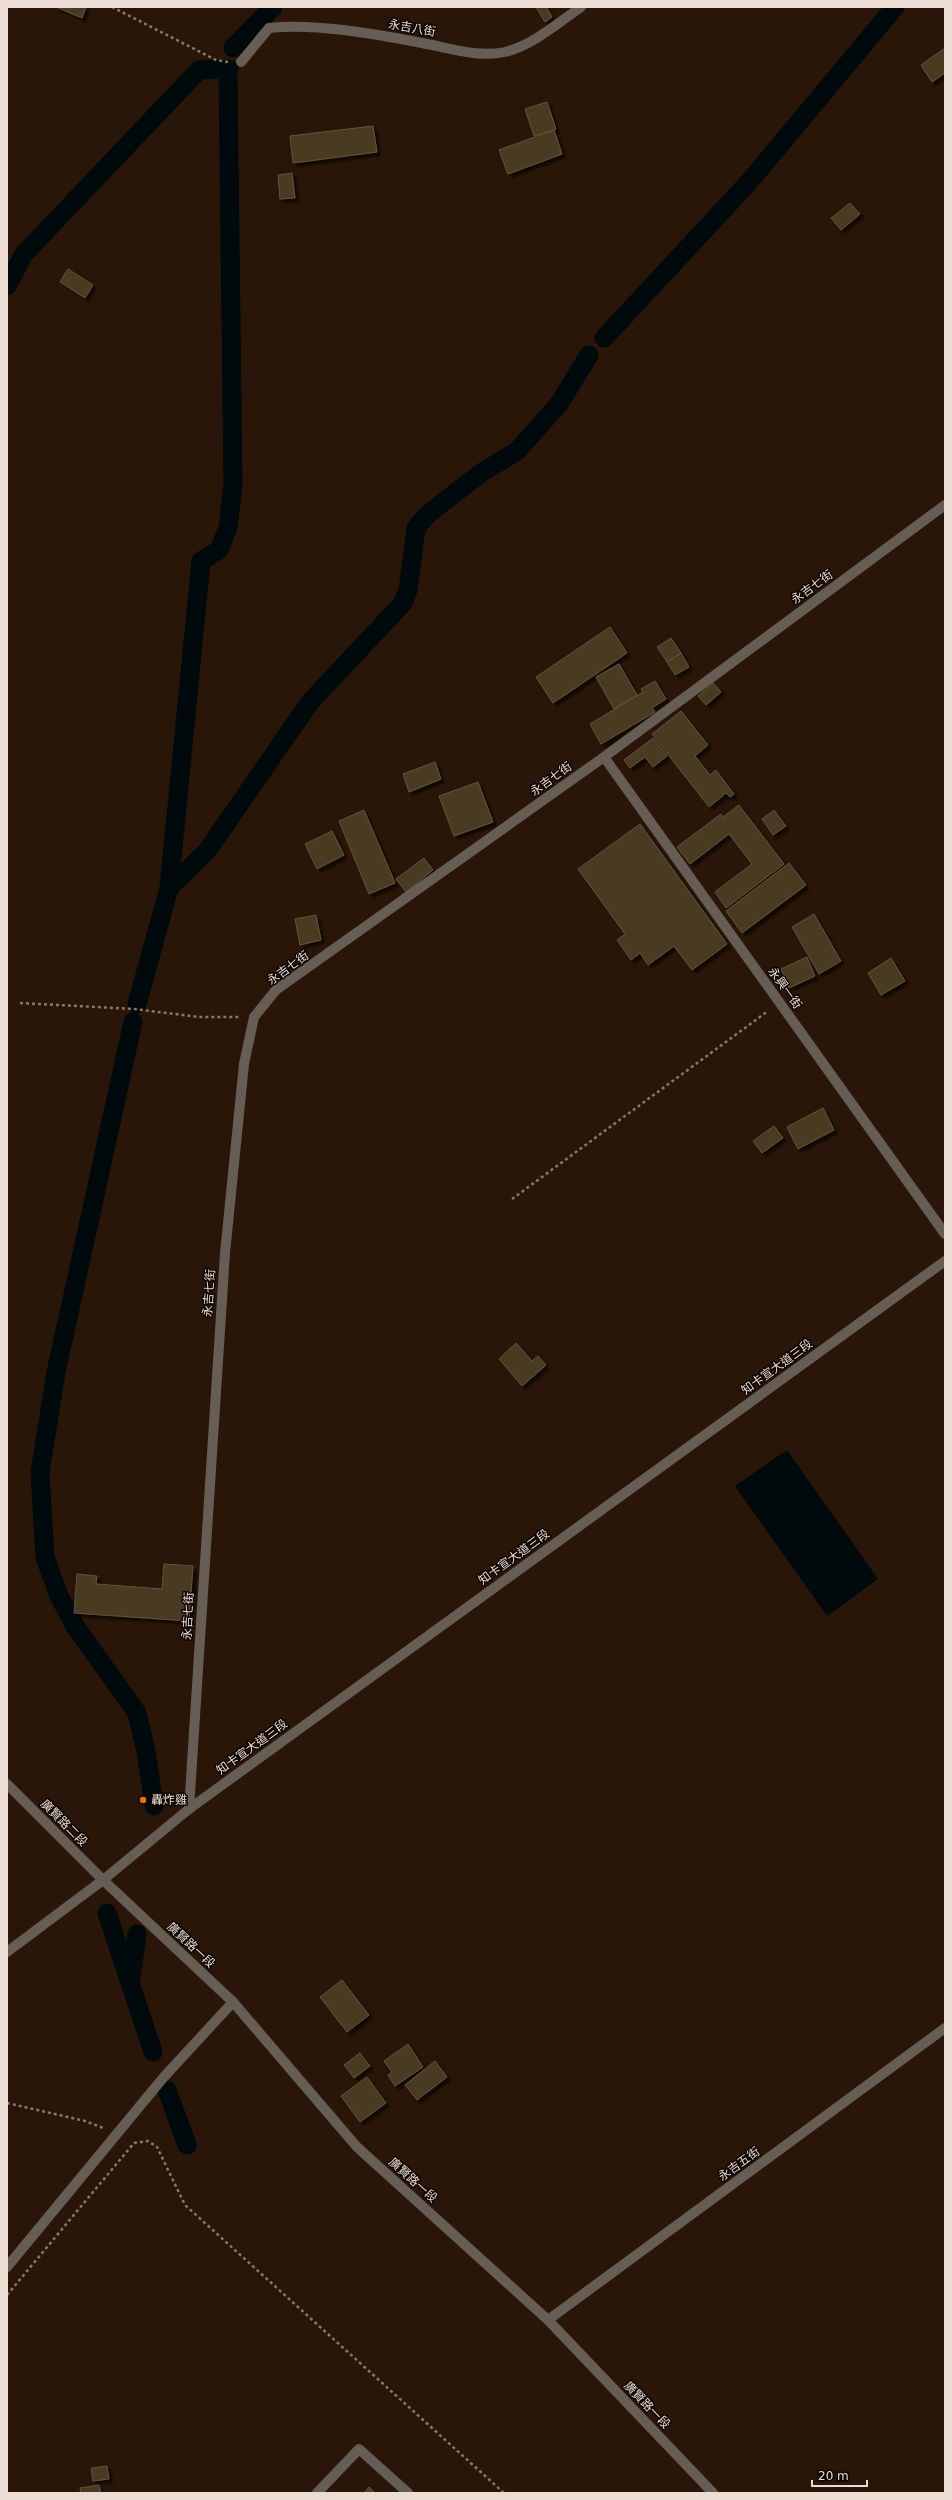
<svg xmlns="http://www.w3.org/2000/svg" width="952" height="2500" viewBox="0 0 952 2500" font-family="'DejaVu Sans','Noto Sans TC',sans-serif">
<style>
.water{fill:#00090b}
.lines{fill:none;stroke-linecap:round;stroke-linejoin:round}
.canal{stroke:#00090b;stroke-width:19}
.building{fill:#493a23;stroke:#63533c;filter:url(#shadow)}
.path{stroke:#89776c;stroke-width:2.5;stroke-dasharray:3 3;stroke-linecap:butt}
.service{stroke:#665d54;stroke-width:10}
.minor{stroke:#665d54;stroke-width:10}
.tertiary{stroke:#665d54;stroke-width:10}
.food-dot{fill:#e8710a;stroke:#0c0502;stroke-width:1.5}
.labels{text-anchor:middle;dominant-baseline:central;stroke-width:3;stroke-linejoin:round;paint-order:stroke}
.street-label{font-size:12px;fill:#ecddd4;stroke:#0c0502}
.poi-label{font-size:12px;fill:#ecddd4;stroke:#0c0502;text-anchor:start}
</style>
<defs>
<filter id="shadow"><feDropShadow dx="3.5" dy="3.5" stdDeviation="1" flood-color="#0009"/></filter>
</defs>
<rect width="100%" height="100%" fill="#2a1608"/>
<path class="water" d="M787 1450 878 1579 827 1616 735 1486Z"/>
<g class="lines">
<path class="canal" d="M233 48 273 7
M7 286 24 254 199 70 229 69
M604 338 749 182 895 7
M169 888 207 851 310 702 403 603 408 590 416 528 428 514 481 473 517 451 559 404 589 355
M137 1004 169 888 201 561 219 550 228 528 233 485 228 77
M133 1022 56 1372 40 1472 45 1557 59 1596 75 1626 137 1713 146 1751 154 1806
M107 1913 153 2052
M131 1978 137 1934
M167 2090 187 2145"/>
</g>
<path class="building" d="M56 7H86L82 18Z
M536 7H546L552 17 545 22Z
M945 48V73L932 82 921 65Z
M547 102 556 129 534 136 525 109Z
M373 126 377 152 293 163 290 136Z
M554 130 562 154 508 174 499 150Z
M292 173 295 198 280 199 278 175Z
M850 203 860 214 841 230 831 218Z
M68 269 93 285 85 298 60 282Z
M610 627 627 653 553 703 536 677Z
M671 638 681 653 667 662 657 647Z
M681 653 689 667 675 675 667 662Z
M619 664 637 695 614 709 596 677Z
M655 681 666 699 652 708 655 712 601 744 590 724 643 692 641 689Z
M713 683 721 692 706 705 698 696Z
M681 711 708 745 695 756 710 775 716 770 734 794 730 797 726 793 709 807 652 734Z
M653 738 667 756 653 767 645 757 630 768 624 760Z
M435 762 441 779 409 792 403 774Z
M478 782 493 822 454 836 439 796Z
M739 805 784 864 726 908 715 892 752 864 729 834 690 864 677 847 721 814 723 817Z
M364 810 395 883 369 894 339 821Z
M774 810 786 826 773 835 762 819Z
M640 824 727 944 692 970 674 946 648 965 640 953 631 960 617 940 625 934 578 869Z
M332 831 344 855 317 869 305 844Z
M424 858 433 870 406 892 396 879Z
M789 863 806 885 742 933 726 911Z
M814 914 841 961 819 974 792 927Z
M316 915 321 940 300 945 295 919Z
M807 957 815 976 789 988 781 969Z
M891 958 905 981 881 995 868 973Z
M823 1108 834 1130 798 1149 787 1127Z
M774 1126 783 1138 762 1153 753 1141Z
M516 1343 532 1361 538 1356 546 1365 522 1386 499 1359Z
M164 1564 193 1566 189 1621 74 1613 77 1574 97 1576 96 1584 162 1589Z
M342 1980 369 2015 347 2032 320 1997Z
M408 2044 423 2067 395 2086 388 2075 392 2072 384 2061Z
M360 2053 370 2066 354 2078 344 2065Z
M435 2061 447 2077 417 2100 405 2085Z
M367 2077 386 2103 360 2122 341 2096Z
M107 2466 109 2479 93 2481 91 2468Z
M99 2485 101 2493H81L80 2488Z
M369 2487 375 2493H364Z"/>
<g class="lines">
<path class="path" d="M112 7 216 60 228 62
M20 1003 134 1009 199 1017H240
M512 1199 768 1011
M7 2103 85 2121 103 2128
M7 2295 134 2143 148 2141 157 2147 185 2205 504 2493"/>
<path class="service" d="M317 2493 359 2449 408 2493"/>
<path class="minor" d="M241 62 269 28C314 23 376 34 422 43 449 48 479 58 505 52 533 45 558 23 581 7
M604 757 945 1234
M189 1809 225 1253 244 1064 254 1017 276 990 604 757 945 505
M7 2267 163 2078 233 2002
M548 2320 945 2028"/>
<path class="tertiary" d="M7 1784 103 1880 233 2002 357 2147 548 2320 713 2493
M7 1952 103 1880 189 1809 945 1261"/>
</g>
<circle class="food-dot" cx="143" cy="1800" r="4"/>
<g class="labels">
<g class="street-label">
<text transform="translate(412 28) rotate(10)">永吉八街</text>
<text transform="translate(812 587) rotate(-36)">永吉七街</text>
<text transform="translate(551 779) rotate(-36)">永吉七街</text>
<text transform="translate(288 968) rotate(-36)">永吉七街</text>
<text transform="translate(785 988) rotate(54)">永興一街</text>
<text transform="translate(209 1293) rotate(-86)">永吉七街</text>
<text transform="translate(777 1367) rotate(-36)">知卡宣大道三段</text>
<text transform="translate(514 1557) rotate(-36)">知卡宣大道三段</text>
<text transform="translate(188 1616) rotate(-87)">永吉七街</text>
<text transform="translate(252 1747) rotate(-36)">知卡宣大道三段</text>
<text transform="translate(64 1823) rotate(45)">廣賢路二段</text>
<text transform="translate(191 1945) rotate(43)">廣賢路一段</text>
<text transform="translate(739 2164) rotate(-36)">永吉五街</text>
<text transform="translate(413 2180) rotate(42)">廣賢路一段</text>
<text transform="translate(647 2405) rotate(46)">廣賢路一段</text>
</g>
<g class="poi-label">
<text x="151" y="1800">轟炸雞</text>
</g>
</g>
<rect width="952" height="2500" fill="none" stroke="#ecddd4" stroke-width="16"/>
<path d="M812 2480v6h55v-6" fill="none" stroke="#ecddd4" stroke-width="2"/>
<text x="818" y="2480" font-size="12" fill="#ecddd4" stroke="#0c0502" stroke-width="3" paint-order="stroke">20 m</text>
</svg>
